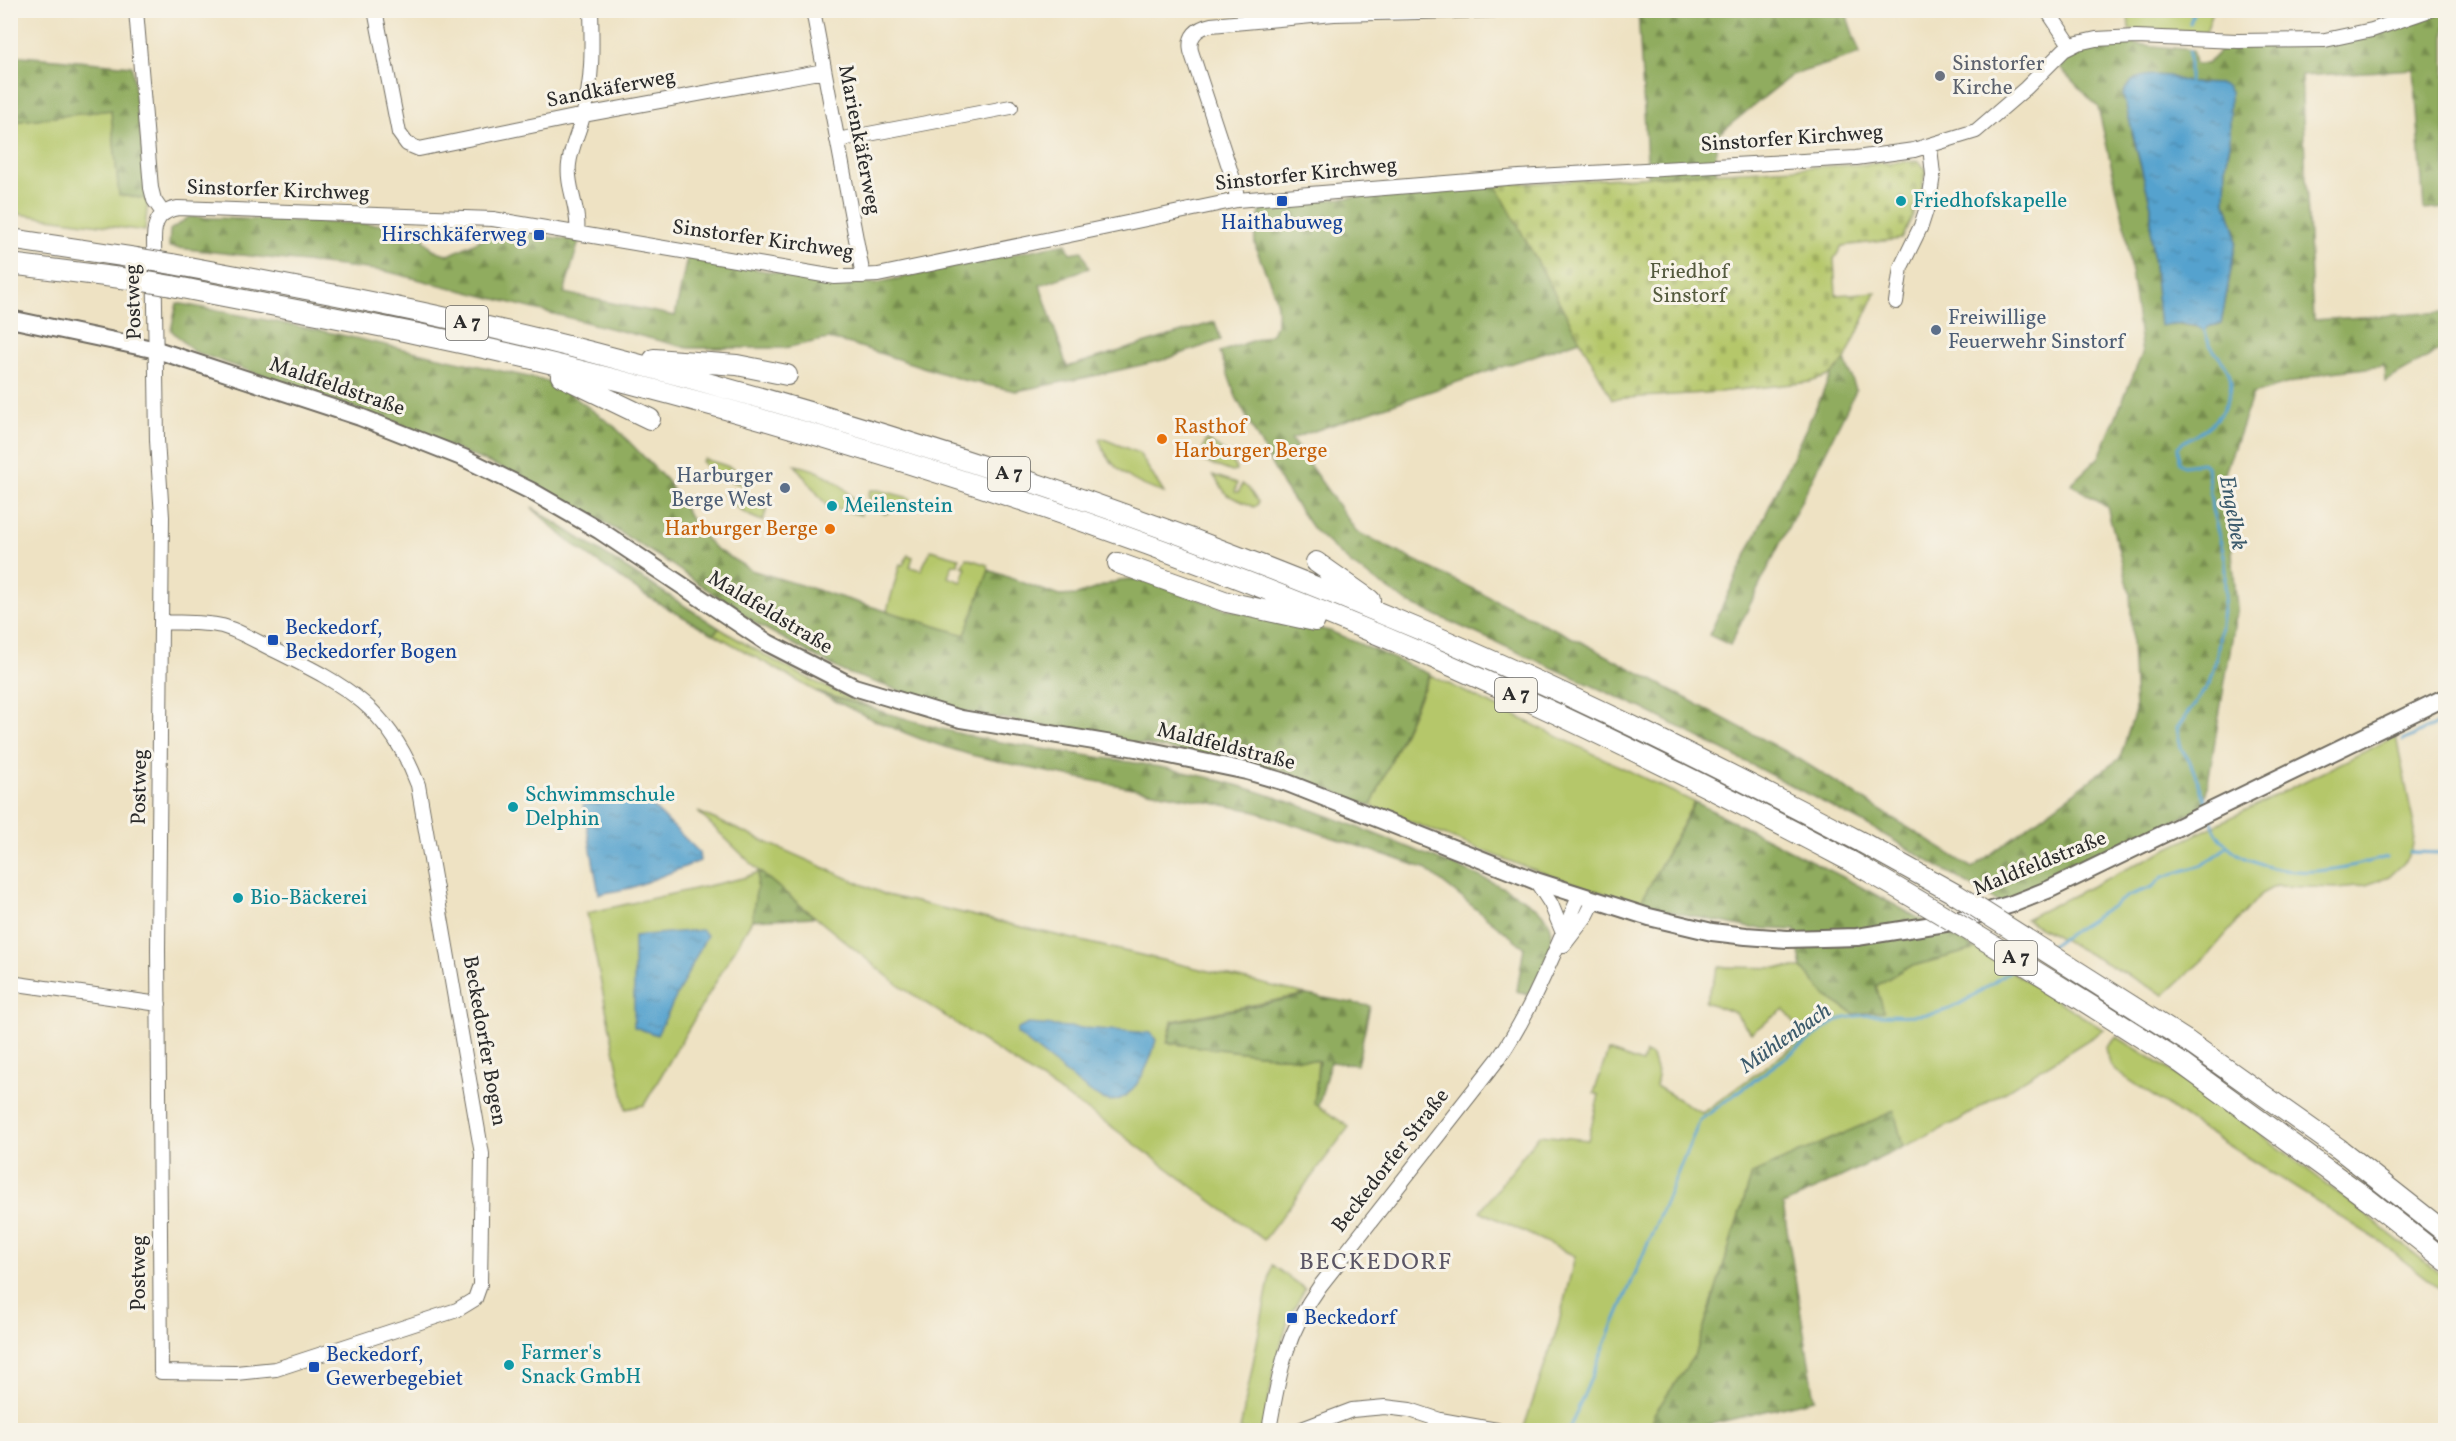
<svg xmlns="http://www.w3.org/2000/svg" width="2456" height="1441" viewBox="0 0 2456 1441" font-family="Vollkorn,serif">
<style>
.grass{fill:#b5c76a;stroke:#70794a;stroke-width:1.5}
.forest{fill:url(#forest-firs);stroke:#5e6c44;stroke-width:1.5;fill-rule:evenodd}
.cemetery{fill:url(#cemetery-stones);stroke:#70794a;stroke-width:1.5}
.water{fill:url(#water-ripples);stroke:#40667c;stroke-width:1.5}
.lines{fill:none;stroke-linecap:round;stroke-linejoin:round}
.stream{stroke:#55a2ce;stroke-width:3}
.minor-casing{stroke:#6f6b60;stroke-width:16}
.major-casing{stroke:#6f6b60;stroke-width:20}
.highway-casing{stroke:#6f6b60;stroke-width:22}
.minor{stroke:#fff;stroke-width:14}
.major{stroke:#fff;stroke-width:16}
.highway{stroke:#fff;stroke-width:20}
.highway-bridge-casing{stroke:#6f6b60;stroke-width:22;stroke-linecap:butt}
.highway-bridge{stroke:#fff;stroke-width:20}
.worship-dot{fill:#6b7280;stroke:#f7f3e8;stroke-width:2}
.transit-dot{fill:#1a4fb4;stroke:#f7f3e8;stroke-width:2}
.culture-dot{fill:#0f9aa8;stroke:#f7f3e8;stroke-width:2}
.service-dot{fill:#5c6f8a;stroke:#f7f3e8;stroke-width:2}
.food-dot{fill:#e8710a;stroke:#f7f3e8;stroke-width:2}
.labels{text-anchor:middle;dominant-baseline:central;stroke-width:6;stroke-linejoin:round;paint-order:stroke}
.shield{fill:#f7f3e8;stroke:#686764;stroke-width:1.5}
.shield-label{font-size:20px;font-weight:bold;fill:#2b2b2b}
.worship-label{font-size:21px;fill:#5b616d;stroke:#f7f3e8;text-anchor:start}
.street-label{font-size:21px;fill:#2b2b2b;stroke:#f7f3e8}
.culture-label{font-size:21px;fill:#0d838f;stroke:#f7f3e8;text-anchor:start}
.transit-label{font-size:21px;fill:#164399;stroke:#f7f3e8;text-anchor:start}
.park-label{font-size:21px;fill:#545a3e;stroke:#f7f3e8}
.service-label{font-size:21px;fill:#4e5e75;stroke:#f7f3e8;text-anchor:start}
.food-label{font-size:21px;fill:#c56008;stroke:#f7f3e8;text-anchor:start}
.water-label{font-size:22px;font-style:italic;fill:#3c5b6c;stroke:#f7f3e8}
.quarter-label{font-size:24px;letter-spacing:1.5px;fill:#5b5665;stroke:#f7f3e8}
</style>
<defs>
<pattern id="forest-firs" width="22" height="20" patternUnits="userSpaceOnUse" patternTransform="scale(1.5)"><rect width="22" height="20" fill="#90ac5e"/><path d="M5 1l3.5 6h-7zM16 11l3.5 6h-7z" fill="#768c4e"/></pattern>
<pattern id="cemetery-stones" width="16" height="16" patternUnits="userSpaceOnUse" patternTransform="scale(1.5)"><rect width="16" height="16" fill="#b5c76a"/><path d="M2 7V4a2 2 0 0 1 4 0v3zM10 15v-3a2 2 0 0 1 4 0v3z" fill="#9cab5c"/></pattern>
<pattern id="water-ripples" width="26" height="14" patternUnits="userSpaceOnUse" patternTransform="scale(1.5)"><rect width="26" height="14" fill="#55a2ce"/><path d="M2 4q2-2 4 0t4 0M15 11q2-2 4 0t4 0" fill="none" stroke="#4784a7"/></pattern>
</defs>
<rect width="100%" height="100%" fill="#f7f3e8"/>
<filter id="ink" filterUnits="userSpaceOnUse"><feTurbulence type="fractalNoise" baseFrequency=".0167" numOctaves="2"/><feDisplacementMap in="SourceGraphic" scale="12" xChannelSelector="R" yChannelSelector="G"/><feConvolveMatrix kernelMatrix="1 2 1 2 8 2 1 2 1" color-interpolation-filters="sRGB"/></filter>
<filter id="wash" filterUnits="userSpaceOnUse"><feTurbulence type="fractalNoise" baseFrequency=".008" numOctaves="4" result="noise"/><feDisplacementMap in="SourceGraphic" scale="24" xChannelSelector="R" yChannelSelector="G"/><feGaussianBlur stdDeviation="1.35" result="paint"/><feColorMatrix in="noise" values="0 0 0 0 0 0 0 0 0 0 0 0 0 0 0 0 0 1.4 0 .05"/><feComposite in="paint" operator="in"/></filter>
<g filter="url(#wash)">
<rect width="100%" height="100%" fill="#eee2c3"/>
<path class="grass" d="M2128 11V10L2213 11 2206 32 2129 29Z
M111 110 119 195 148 199 145 231 11 213V122Z
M1101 438 1139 453 1164 493C1135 484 1109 470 1099 439Z
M1206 440C1217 446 1235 457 1236 471L1232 472 1200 460Z
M704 459C724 465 739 467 750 485L747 486C730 481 712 478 702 461Z
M795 465C823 469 853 488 861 515L827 506Z
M1213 475 1237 483 1235 492H1239L1242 484 1248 488 1258 502 1257 505 1254 507 1227 495Z
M725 490 769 502 763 521C747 516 733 507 724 493Z
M870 490H879L910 498V502L885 514 875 507 868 496Z
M931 550 959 558 958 565 953 564 948 577 962 582 966 567 962 566 966 558 988 565 989 570 965 635 887 611 900 564 903 565 908 555 913 557 910 567 921 570Z
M719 628C769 659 819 686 873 708L817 692 714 634Z
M1430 675 1694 802 1639 905 1517 864 1371 806Z
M2396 736 2415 831 2412 849 2404 863 2389 877 2366 885 2337 888 2276 886 2261 894 2207 956 2164 995 2025 919Z
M698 812 886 895 1306 994 1172 1021 1167 1043 1318 1061 1315 1104 1349 1127 1264 1240 1112 1127 897 984 759 871Z
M759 872 752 920 644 1105 626 1109 587 913 743 878Z
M1976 949 2104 1030 1956 1122 1903 1147 1894 1111 1752 1174 1696 1353 1654 1414 1649 1430H1523L1558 1326 1575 1256 1480 1211 1539 1135 1588 1140 1599 1095 1594 1093 1608 1051 1642 1063 1645 1053 1652 1056 1658 1076 1656 1086 1702 1113 1805 1038 1784 1009 1751 1033 1735 1013 1705 1002 1719 967 1802 968 1826 996 1854 1014 1883 1011 1876 986 1905 968Z
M2117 1037C2233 1107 2340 1194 2445 1278V1293L2376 1239 2193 1123 2116 1071 2110 1064 2106 1048Z
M1272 1265 1305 1289 1289 1317 1275 1366 1263 1430H1240Z"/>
<path class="forest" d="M1638 11H1845L1860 54 1792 75 1716 136V173L1648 177Z
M2445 12V208L2424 210 2414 69 2301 76 2313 320 2445 312V347L2385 382 2384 366 2323 373 2253 394 2225 473 2237 609 2204 806 2035 891 2000 903 1871 827 1644 709 1409 603 1351 564 1313 529 1283 486 1236 397 1220 352 1272 334C1289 302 1261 272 1255 243 1253 232 1259 216 1262 205L1496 185 1580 340 1291 439 1357 532 1589 646 1799 759 1972 868 2120 758 2135 711 2130 592 2107 507 2071 484 2099 457 2142 354 2125 226 2098 107 2058 66 2074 48 2117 42 2192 50 2195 64H2207L2223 48 2331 43 2365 39ZM2168 76 2189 83 2221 84 2230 144 2226 165 2225 200 2235 230 2236 242 2221 324 2201 328 2175 323 2160 325 2151 236V206L2132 133Z
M10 55 132 66 148 199 119 195 111 110 11 122Z
M189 217 424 226V240L434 250 449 255 497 232 504 231 579 241 564 293 675 316 687 257 841 284 876 283 1066 243 1070 253 1082 251 1089 268 1040 285 1067 367 1215 322 1221 340 1163 360 1089 377 1016 391 963 380 851 344 828 339 784 348H688L385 271 169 247 170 230Z
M177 303 323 331 555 383 615 427 668 482 699 532 716 549 751 570 965 635 989 570 1059 596 1077 595 1120 580 1139 578 1223 608 1330 631 1429 674 1371 806 1277 769 961 711 844 672 757 624 669 563 584 510 504 469 364 412 193 351 171 330Z
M1845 360 1856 390 1730 645 1709 635 1831 375Z
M531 507 719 628 713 634 643 594 568 541Z
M817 692C869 707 921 725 974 737 1042 751 1112 757 1180 771 1267 789 1350 824 1432 857 1460 868 1531 895 1547 919 1562 942 1538 974 1528 995L1517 991 1524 947 1424 868 1250 810 1052 773 971 755 923 740 876 721Z
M1695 802 1841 876 1976 949 1905 968 1876 986 1884 1011 1854 1014 1826 996 1802 968 1795 930 1750 928 1639 905Z
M759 871 814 917 752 920Z
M1307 995 1370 1006 1357 1065 1330 1062 1319 1105 1314 1104 1319 1061 1168 1043 1173 1022Z
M1894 1111 1903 1147 1783 1205 1815 1399 1687 1430H1649L1654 1414 1696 1353 1752 1174Z"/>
<path class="cemetery" d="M1919 161 1927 171 1914 213 1901 239 1842 246 1834 259 1836 295 1876 292 1845 360 1831 375 1810 382 1719 392 1612 399 1496 185Z"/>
<path class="water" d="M2153 75 2168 76 2189 83 2221 84 2226 86 2230 92V144L2226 165 2225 200 2235 230 2236 242 2221 324 2210 326 2204 331C2191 321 2175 323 2160 326L2151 236V206L2123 95C2128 80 2138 76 2153 75Z
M643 797 699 852 700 861 631 888 599 894 583 805Z
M701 930 707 935 657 1035 634 1027V936Z
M1028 1024 1151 1033 1156 1040C1151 1061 1132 1110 1103 1099 1090 1094 1079 1083 1068 1075 1051 1061 1034 1047 1017 1034L1018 1029Z"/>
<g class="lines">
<path class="stream" d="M2190 24 2194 10
M2189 51V85
M2204 328C2207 346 2218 354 2227 368 2238 390 2223 416 2205 429 2196 436 2186 438 2178 447L2179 463 2184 466 2202 463 2207 466 2212 509 2225 559V595L2217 655 2209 684 2177 728 2181 748 2190 762 2208 806
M2403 741 2446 719
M2211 818C2215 835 2224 844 2238 854 2284 882 2338 871 2387 857
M2410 852 2446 853
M2050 946 2128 896 2152 887 2163 877 2202 865 2227 847
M1569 1430 1700 1120 1835 1021C1868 1009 1903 1020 1936 1013 1963 1007 1993 981 2016 967"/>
</g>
</g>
<g filter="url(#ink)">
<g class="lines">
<g class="minor-casing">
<path id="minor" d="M136 10 151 188 154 200 163 213
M375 10 399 133 407 144 419 149 584 115 824 71
M813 10 863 276
M2047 10 2071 46
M837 140 1011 107
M1237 200 1235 185 1191 51C1188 36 1197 28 1211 25L1334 14 1502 10
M577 232C580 209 566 187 569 164 571 147 579 132 583 116 593 81 592 46 591 10
M1896 302 1901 267 1921 226 1929 201 1933 175 1930 147
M163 622C182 623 203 622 222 626 240 631 259 643 276 651 347 686 389 708 418 785L482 1154 480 1285 475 1299 457 1310 276 1369 236 1373 161 1372 158 950 162 517 157 440 154 239C154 221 160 211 178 208L493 219 835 277 878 275 1237 200 1519 177 1856 158 1914 150 1976 131 2026 88 2064 50 2078 43 2096 39 2136 37 2238 41 2325 40 2372 30 2430 10
M1536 881 1551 904 1563 933
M1564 945 1587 915 1594 901
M10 983 159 1004
M1269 1430C1279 1373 1285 1335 1320 1286L1499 1058C1533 1008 1554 952 1579 897
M1299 1430 1352 1410 1385 1407 1410 1410 1440 1420 1497 1430"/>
</g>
<g class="major-casing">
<path id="major" d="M10 319 157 350 360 417 464 458 531 491 599 530 768 643 854 687 961 719 1136 748 1247 771 1285 782 1536 881 1649 917 1712 932 1746 936 1787 939 1857 937 1952 922 2012 904 2050 889 2446 697"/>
</g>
<g class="highway-casing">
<path id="highway" d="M10 239 136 258
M10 264 137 280
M172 264C314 290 456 317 595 353 875 425 1150 515 1416 628 1569 692 1716 766 1863 843
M172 286C304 312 436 335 566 367 844 436 1118 526 1382 636 1542 703 1697 780 1850 861
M654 359 737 365 787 375
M561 376 650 419
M1316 562 1370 600
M1118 563 1227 602 1315 621
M2187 1041 2338 1148 2446 1233
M2178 1061 2369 1200 2446 1261"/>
</g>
<use href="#minor" class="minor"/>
<use href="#major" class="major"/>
<use href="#highway" class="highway"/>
<g class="highway-bridge-casing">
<path id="highway-bridge" d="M136 258 172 264
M137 280 172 286
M1863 843 1957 895 2187 1041
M1850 861C1962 924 2070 992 2178 1061"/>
</g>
<use href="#highway-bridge" class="highway-bridge"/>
</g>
</g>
<circle class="worship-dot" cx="1940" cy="76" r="6"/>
<g class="transit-dot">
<rect x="1276" y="195" width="12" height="12" rx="3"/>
<rect x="533" y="229" width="12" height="12" rx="3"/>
<rect x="267" y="634" width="12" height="12" rx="3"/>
<rect x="1286" y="1312" width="12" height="12" rx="3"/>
<rect x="308" y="1361" width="12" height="12" rx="3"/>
</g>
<g class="culture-dot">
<circle cx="1901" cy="201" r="6"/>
<circle cx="832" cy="506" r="6"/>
<circle cx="513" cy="807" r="6"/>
<circle cx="238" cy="898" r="6"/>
<circle cx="509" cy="1365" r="6"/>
</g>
<g class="service-dot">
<circle cx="1936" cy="330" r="6"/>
<circle cx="785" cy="488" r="6"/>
</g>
<g class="food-dot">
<circle cx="1162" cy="439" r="6"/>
<circle cx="830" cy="529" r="6"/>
</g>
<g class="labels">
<g class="shield">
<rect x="446" y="306" width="42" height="34" rx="4.5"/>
<rect x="988" y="457" width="42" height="34" rx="4.5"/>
<rect x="1495" y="678" width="42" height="34" rx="4.5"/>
<rect x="1995" y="941" width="42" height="34" rx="4.5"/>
</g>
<g class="shield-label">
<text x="467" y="323">A 7</text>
<text x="1009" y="474">A 7</text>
<text x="1516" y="695">A 7</text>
<text x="2016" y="958">A 7</text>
</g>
<g class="worship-label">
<text x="1952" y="64">Sinstorfer<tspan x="1952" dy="24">Kirche</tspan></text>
</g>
<g class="street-label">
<text transform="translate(611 89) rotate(-11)">Sandkäferweg</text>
<text transform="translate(1792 139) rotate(-4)">Sinstorfer Kirchweg</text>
<text transform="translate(859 140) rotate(79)">Marienkäferweg</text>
<text transform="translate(1306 175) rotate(-6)">Sinstorfer Kirchweg</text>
<text transform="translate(278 191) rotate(2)">Sinstorfer Kirchweg</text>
<text transform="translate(763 240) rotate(8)">Sinstorfer Kirchweg</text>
<text transform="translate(134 302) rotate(-92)">Postweg</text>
<text transform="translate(337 387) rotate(19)">Maldfeldstraße</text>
<text transform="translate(770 613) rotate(31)">Maldfeldstraße</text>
<text transform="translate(1226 747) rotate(14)">Maldfeldstraße</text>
<text transform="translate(140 787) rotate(-89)">Postweg</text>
<text transform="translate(2040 864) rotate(-22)">Maldfeldstraße</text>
<text transform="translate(484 1041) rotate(80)">Beckedorfer Bogen</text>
<text transform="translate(1391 1161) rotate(-52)">Beckedorfer Straße</text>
<text transform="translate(139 1273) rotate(-90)">Postweg</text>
</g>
<g class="culture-label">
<text x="1913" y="201">Friedhofskapelle</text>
<text x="844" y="506">Meilenstein</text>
<text x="525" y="795">Schwimmschule<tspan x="525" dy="24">Delphin</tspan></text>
<text x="250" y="898">Bio-Bäckerei</text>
<text x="521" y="1353">Farmer's<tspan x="521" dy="24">Snack GmbH</tspan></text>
</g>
<g class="transit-label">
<text x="1282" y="223" text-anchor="middle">Haithabuweg</text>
<text x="527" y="235" text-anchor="end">Hirschkäferweg</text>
<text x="285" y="628">Beckedorf,<tspan x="285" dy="24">Beckedorfer Bogen</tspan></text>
<text x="1304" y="1318">Beckedorf</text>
<text x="326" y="1355">Beckedorf,<tspan x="326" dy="24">Gewerbegebiet</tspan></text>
</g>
<g class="park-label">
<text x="1689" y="272">Friedhof<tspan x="1689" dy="24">Sinstorf</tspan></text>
</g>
<g class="service-label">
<text x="1948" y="318">Freiwillige<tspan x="1948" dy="24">Feuerwehr Sinstorf</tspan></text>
<text x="773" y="476" text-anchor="end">Harburger<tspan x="773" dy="24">Berge West</tspan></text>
</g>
<g class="food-label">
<text x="1174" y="427">Rasthof<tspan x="1174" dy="24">Harburger Berge</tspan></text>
<text x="818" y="529" text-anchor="end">Harburger Berge</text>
</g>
<g class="water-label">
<text transform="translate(2232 513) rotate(80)">Engelbek</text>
<text transform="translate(1786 1039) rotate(-35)">Mühlenbach</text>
</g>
<g class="quarter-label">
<text x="1376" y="1263">BECKEDORF</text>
</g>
</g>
<rect width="2456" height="1441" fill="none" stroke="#f7f3e8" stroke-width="36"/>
</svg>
